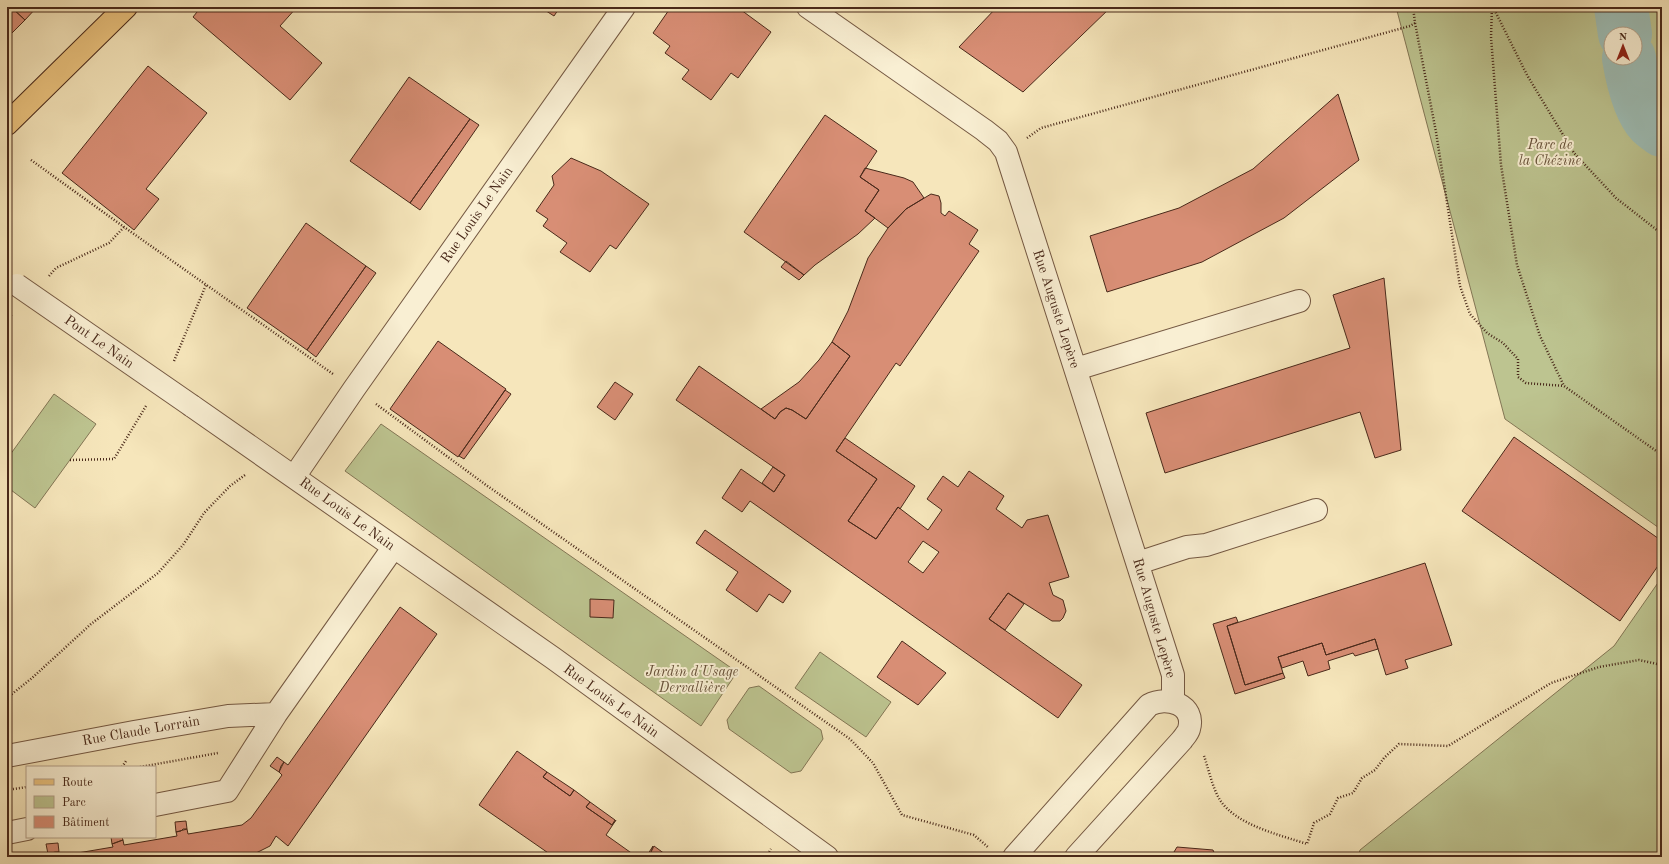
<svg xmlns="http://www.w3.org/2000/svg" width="1669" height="864" viewBox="0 0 1669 864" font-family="'Old Standard TT',serif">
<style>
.green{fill:#bdc490;stroke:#837655;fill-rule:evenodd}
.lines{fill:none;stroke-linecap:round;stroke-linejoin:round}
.river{stroke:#9ebeb6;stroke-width:54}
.building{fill:#d88e75;stroke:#49291a;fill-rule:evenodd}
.minor-casing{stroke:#745842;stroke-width:24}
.major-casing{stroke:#49291a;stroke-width:24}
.path{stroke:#49291a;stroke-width:2.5;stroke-dasharray:1 2;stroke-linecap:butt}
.minor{stroke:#f9efd3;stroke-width:22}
.major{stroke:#ebc37e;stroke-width:22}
.minor-bridge-casing{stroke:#745842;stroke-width:24;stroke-linecap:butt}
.minor-bridge{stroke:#f9efd3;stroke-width:22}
.labels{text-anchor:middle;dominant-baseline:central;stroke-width:4;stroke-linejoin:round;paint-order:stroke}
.park-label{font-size:14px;font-style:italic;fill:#665038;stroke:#f9efd3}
.street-label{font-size:14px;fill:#49291a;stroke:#f9efd3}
</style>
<rect width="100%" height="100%" fill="#f6e6bb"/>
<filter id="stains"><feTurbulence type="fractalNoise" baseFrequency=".005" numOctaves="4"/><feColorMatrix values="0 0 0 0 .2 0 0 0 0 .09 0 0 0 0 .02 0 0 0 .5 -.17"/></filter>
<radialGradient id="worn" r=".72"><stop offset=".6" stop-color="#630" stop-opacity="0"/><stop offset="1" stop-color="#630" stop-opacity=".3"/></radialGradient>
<path class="green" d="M1396 7H1662V530L1505 419ZM1611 34H1635V58H1611Z
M54 394 96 424 35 508 7 487V459Z
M381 424 737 672 701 726 345 471Z
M1662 577V857H1358L1360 850 1614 646Z
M820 652 891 702 866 737 795 688Z
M759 686 821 730 823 739 801 771 791 773 729 729 727 720 749 688Z"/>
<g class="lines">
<path class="river" d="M1621 7 1625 34
M1629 58C1632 76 1639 108 1652 122 1655 125 1659 127 1662 130"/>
</g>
<path class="building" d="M7 7H11L25 20 7 38Z
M11 7H37L25 20Z
M201 7H297L280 26 322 63 290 100 193 17Z
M540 7H560L554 16Z
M671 7H737L771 32 738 78 731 73 711 100 682 79 689 70 665 53 670 46 653 33Z
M997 7H1111L1023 92 959 47Z
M148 66 207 113 146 189 159 199 134 230 62 173Z
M409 77 470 119 410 203 350 161Z
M1338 94 1359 160 1284 218 1202 262 1107 292 1090 236 1179 208 1253 169Z
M825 115 877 151 860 177 879 190 865 211 875 218 858 234 815 265 804 275 744 232Z
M470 119 479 125 420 210 410 203Z
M571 158 601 171 649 204 616 249 610 245 590 272 560 252 567 243 543 226 548 219 536 211 554 185 552 176Z
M865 168 904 178 913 182 924 198 906 209 888 228 865 211 879 190 860 177Z
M931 194 939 196 941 203V213L945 216 949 211 978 230 969 244 979 251 900 366 896 363 836 451 877 479 848 521 876 539 898 507 928 530 942 510 927 499 943 476 958 487 969 471 1004 496 996 509 1022 528 1027 520 1048 515 1069 577 1049 583 1053 595 1063 600 1066 611 1063 618 1060 621H1052L1008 593 989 619 1082 685 1058 718 750 501 742 512 722 498 741 469 774 492 785 475 676 400 699 366 775 419 780 412 786 408 792 410 806 419 850 356 832 342 848 311 868 258 888 228 906 209ZM923 541 939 552 923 573 908 562Z
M306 223 366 266 307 350 247 308Z
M786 261 804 275 799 280 781 267Z
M366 266 376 273 316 357 307 350Z
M1384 278 1401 450 1375 458 1360 412 1165 473 1146 413 1350 348 1333 295Z
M438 341 506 389 458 457 390 409Z
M832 342 850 356 806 419 792 410 786 408 780 412 775 419 761 409 799 382 819 360Z
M615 382 633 394 615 420 597 407Z
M505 390 511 394 464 459 459 456Z
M1514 437 1662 541V560L1620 621 1462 511Z
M845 438 915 486 900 509 898 507 876 539 848 521 877 479 836 451Z
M773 467 785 475 774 492 762 483Z
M705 530 791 591 783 603 769 594 757 612 726 590 738 572 696 543Z
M1425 563 1452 645 1405 660 1408 668 1386 675 1375 639 1326 655 1322 643 1278 657 1283 673 1245 685 1227 626Z
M1008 593 1024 604 1005 630 989 619Z
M590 599 614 600 613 618 590 617Z
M400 607 437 634 288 846 276 836 270 846 254 854 246 855V857H48V854L55 852H59L60 856 113 847 112 844 120 841 123 840 124 845 177 836 176 832 181 831 183 829H187L188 834 242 825 251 818 282 775 279 772 281 766 284 762 288 765Z
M1236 617 1238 622 1227 626 1245 685 1283 673 1285 678 1235 694 1213 624Z
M1375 639 1378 649 1355 656 1353 653 1328 661 1330 669 1308 676 1303 661 1282 668 1278 657 1322 643 1326 655Z
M902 641 946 673 918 705 877 677Z
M517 751 547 772 543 777 570 796 574 790 590 802 586 807 612 825 616 820 606 835 637 857H554L479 805Z
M277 757 284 762 279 772 270 766Z
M547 772 574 790 570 796 543 777Z
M590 802 615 820 612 825 586 807Z
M186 821 187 829 176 832 175 822Z
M111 837H122L123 840 112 844Z
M58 843 59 852 48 854 46 844Z
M653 846 651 852 658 857H646Z
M654 846 669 857H658L651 852Z
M1177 847 1213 850 1216 857H1171Z"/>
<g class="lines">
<g class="minor-casing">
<path id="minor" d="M808 7 984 130 998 141 1006 152 1173 675V702
M1076 369 1299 301
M192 406 553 658 827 857
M294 477 354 389 624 7
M1138 563 1187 547 1206 545 1316 510
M7 756 134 732 228 716 276 714
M155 805 227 791 276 714 393 548
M7 833 27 829
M1014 857 1149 705C1167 695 1196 705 1189 729 1188 733 1184 737 1182 740L1076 857"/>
</g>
<g class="major-casing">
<path id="major" d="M7 124 126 7"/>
</g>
<path class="path" d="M1492 7 1491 37 1501 165 1517 265 1540 336 1564 386 1662 455
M1493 7 1527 75 1574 153 1616 198 1662 234
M1415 23 1436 132 1460 286 1470 314 1487 333 1503 343 1518 359V377L1526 383 1564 386
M1027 138 1041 128 1410 26 1415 23 1413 7
M31 160 124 227 333 374
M49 276 56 268 109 243 124 227
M7 320 12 314
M174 361 206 285
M376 404 486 485 850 739 873 763 902 815 974 835 989 848
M70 460 114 459 146 406
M7 698 32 678 91 624 158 573 183 545 204 513 230 486 245 475
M1204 756C1209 770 1212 787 1220 800 1236 825 1280 835 1307 844L1314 823 1330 814 1338 798 1353 793 1362 778 1375 770 1384 758 1399 744 1448 746 1551 683 1599 667 1639 660 1662 665
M122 767 126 761
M140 767 218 753
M7 790 27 787
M766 857 771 849"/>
<use href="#minor" class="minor"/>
<use href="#major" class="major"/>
<g class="minor-bridge-casing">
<path id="minor-bridge" d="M17 285 192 406"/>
</g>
<use href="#minor-bridge" class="minor-bridge"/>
</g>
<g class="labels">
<g class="park-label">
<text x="1550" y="145">Parc de<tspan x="1550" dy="16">la Chézine</tspan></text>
<text x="692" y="672">Jardin d'Usage<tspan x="692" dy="16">Dervallière</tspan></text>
</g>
<g class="street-label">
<text transform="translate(477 215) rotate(-55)">Rue Louis Le Nain</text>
<text transform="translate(1056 309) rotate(72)">Rue Auguste Lepère</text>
<text transform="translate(99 342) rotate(35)">Pont Le Nain</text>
<text transform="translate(347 514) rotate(36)">Rue Louis Le Nain</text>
<text transform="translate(1154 618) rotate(74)">Rue Auguste Lepère</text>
<text transform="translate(611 701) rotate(36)">Rue Louis Le Nain</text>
<text transform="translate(141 731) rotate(-10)">Rue Claude Lorrain</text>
</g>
</g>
<rect width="1669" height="864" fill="none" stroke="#f6e6bb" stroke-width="24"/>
<rect x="8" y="8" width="1653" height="848" fill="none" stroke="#49291a" stroke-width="2"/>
<rect x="12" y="12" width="1645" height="840" fill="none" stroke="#49291a"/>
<rect x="26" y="766" width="130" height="72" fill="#f9efd3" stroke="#b3a089"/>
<rect x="34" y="779" width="20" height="6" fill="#ebc37e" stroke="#b3a089"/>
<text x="62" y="786" font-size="12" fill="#49291a">Route</text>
<rect x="34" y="796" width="20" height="12" fill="#bdc490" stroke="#b3a089"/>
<text x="62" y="806" font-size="12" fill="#49291a">Parc</text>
<rect x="34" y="816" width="20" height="12" fill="#d88e75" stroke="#b3a089"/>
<text x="62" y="826" font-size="12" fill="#49291a">Bâtiment</text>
<g transform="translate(1623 46)"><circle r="19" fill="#f9efd3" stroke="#b3a089"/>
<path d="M0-3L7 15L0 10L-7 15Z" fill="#8f2418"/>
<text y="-6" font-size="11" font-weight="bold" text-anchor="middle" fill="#49291a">N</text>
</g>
<rect width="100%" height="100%" filter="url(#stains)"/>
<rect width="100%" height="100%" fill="url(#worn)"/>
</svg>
